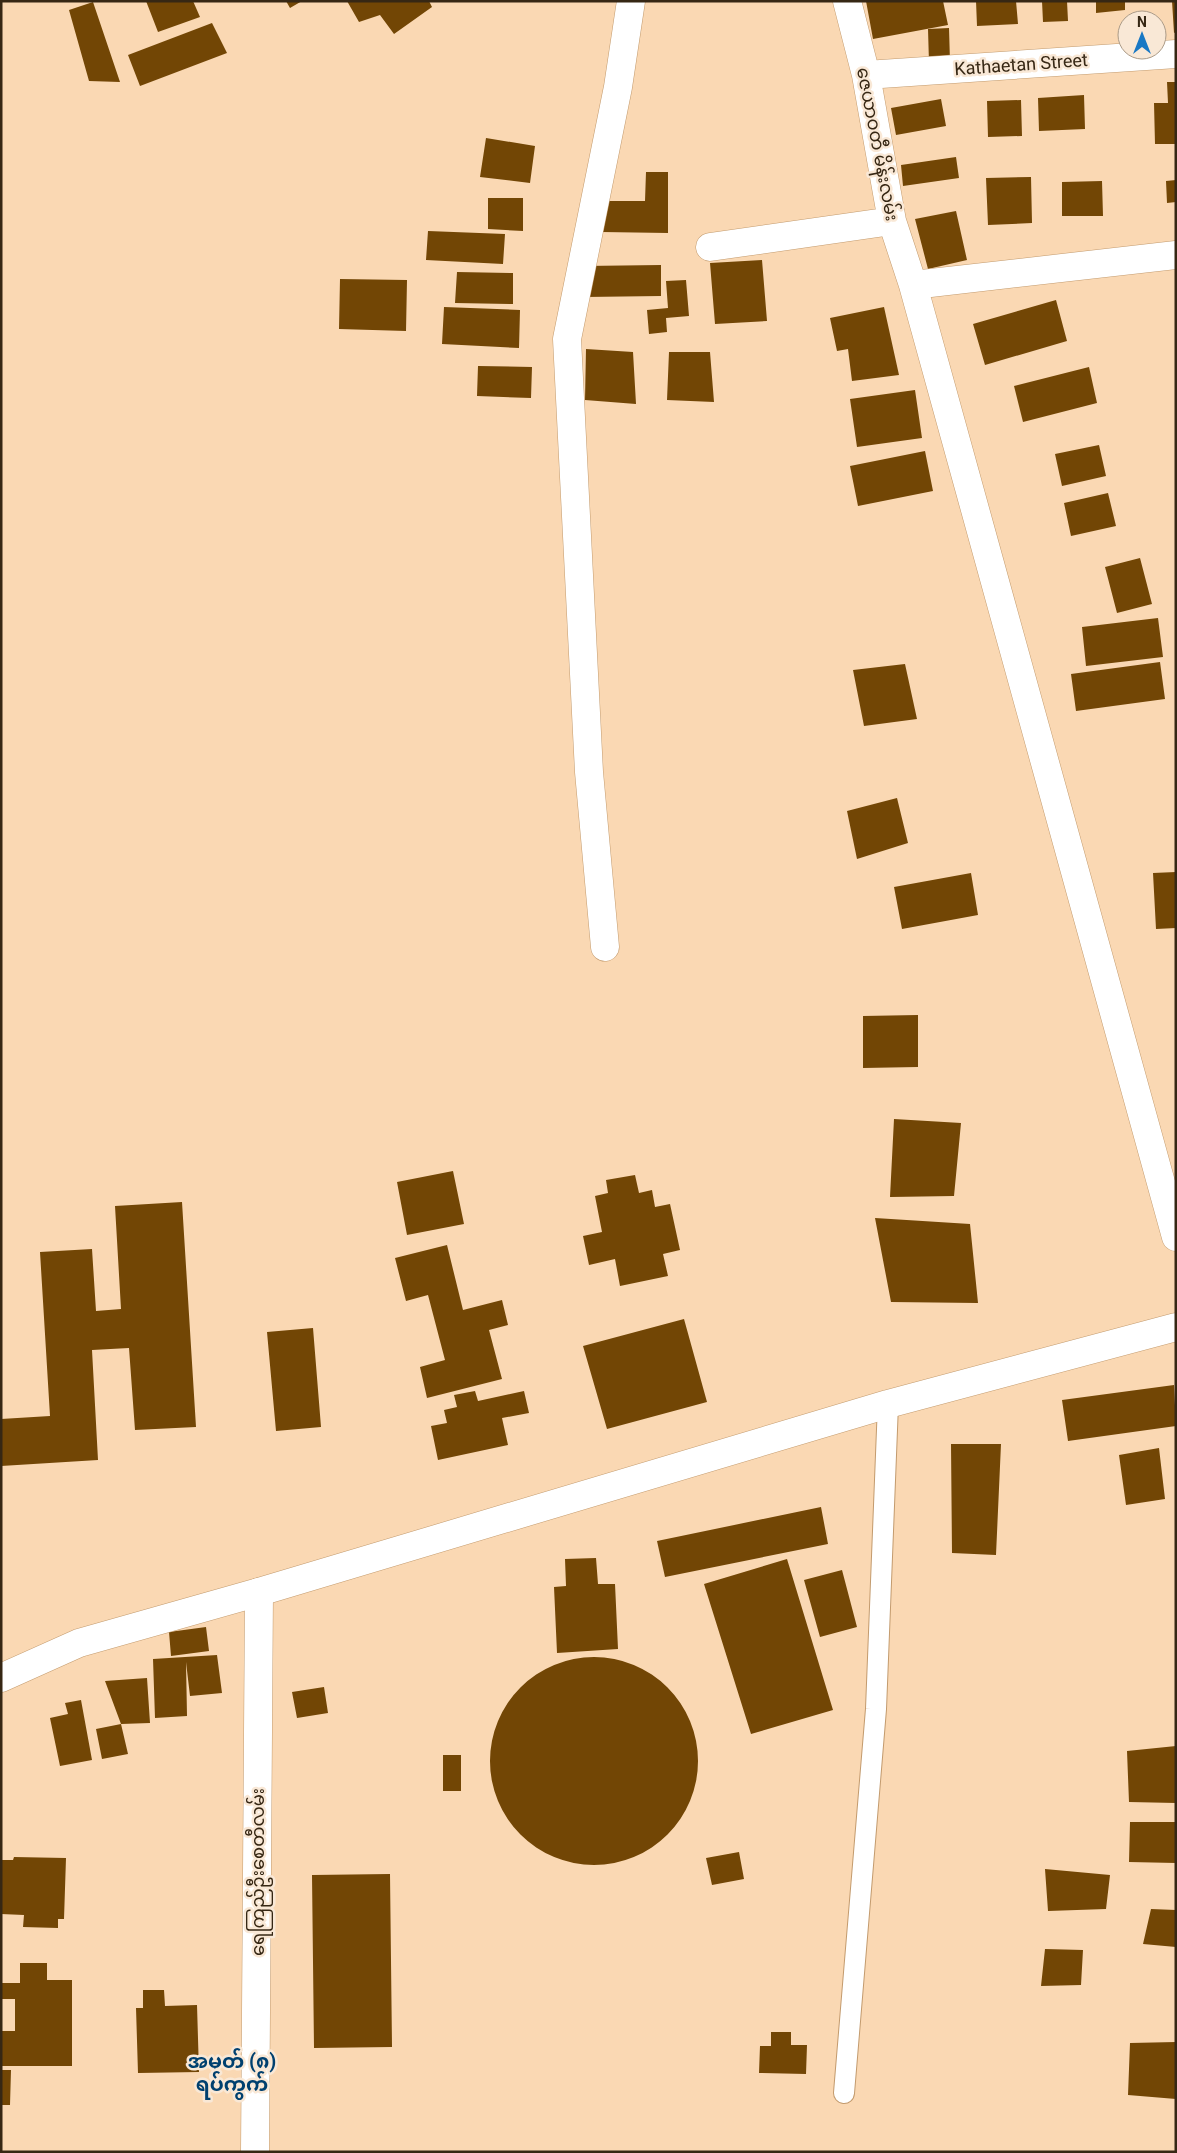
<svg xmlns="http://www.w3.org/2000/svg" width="1177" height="2153" viewBox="0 0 1177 2153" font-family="Roboto,'Noto Sans Myanmar',sans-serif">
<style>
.building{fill:#724605}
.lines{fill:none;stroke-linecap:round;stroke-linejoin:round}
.service-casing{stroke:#c39b6e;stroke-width:22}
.minor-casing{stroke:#c39b6e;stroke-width:29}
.tertiary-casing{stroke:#c39b6e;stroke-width:29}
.service{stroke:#fff;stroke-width:20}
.minor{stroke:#fff;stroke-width:28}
.tertiary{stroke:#fff;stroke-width:28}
.labels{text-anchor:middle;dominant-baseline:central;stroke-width:5;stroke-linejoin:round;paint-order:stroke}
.street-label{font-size:18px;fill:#362714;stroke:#f9e8d6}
.quarter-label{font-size:20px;font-weight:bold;fill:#00406f;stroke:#f9e8d6}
</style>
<rect width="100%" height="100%" fill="#fad8b3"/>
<path class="building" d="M146 1H193L200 17 158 32Z
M286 1H302L290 8Z
M347 1H429L432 7 394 34 380 15 359 22Z
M866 1H943L948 25 873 39Z
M976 1H1016L1018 24 977 26Z
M1042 1H1067L1068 21 1043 22Z
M1096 1H1125V10L1096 13Z
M1172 1H1176V32L1174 33Z
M93 2 120 82 89 81 69 10Z
M212 23 227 53 140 86 128 55Z
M949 28 950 62 929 63 928 29Z
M1167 82H1176V144H1155L1154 103H1168Z
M1084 95 1085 129 1039 131 1038 98Z
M941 99 946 126 896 135 891 108Z
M1021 100 1022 136 988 137 987 101Z
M486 138 535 146 530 183 480 177Z
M956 157 959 178 903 186 901 165Z
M646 172H668V233L602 232V201H645Z
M1031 177 1032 223 988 225 986 178Z
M1176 180V202L1167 203 1166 181Z
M1102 181 1103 216H1062V182Z
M488 198H523V231L488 229Z
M956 211 967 260 928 269 915 219Z
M428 231 505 234 503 264 426 260Z
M762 260 767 321 715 324 710 263Z
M661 265V296L585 297 584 266Z
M457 272 513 273V304L455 303Z
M340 279 407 280 406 331 339 329Z
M686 280 689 316 666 318 667 332 649 334 647 310 668 308 666 281Z
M1056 300 1067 341 985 365 973 324Z
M444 307 520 310 519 348 442 344Z
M884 307 899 375 852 381 848 349 837 351 830 318Z
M586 349 633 352 636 404 585 400Z
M669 352H710L714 402 667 400Z
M478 366 532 367 531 398 477 396Z
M1089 367 1097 403 1023 422 1014 386Z
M915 390 922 438 857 447 850 399Z
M1099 445 1106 476 1062 486 1055 454Z
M925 451 933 491 858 506 850 466Z
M1108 493 1116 526 1071 536 1064 503Z
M1140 558 1152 604 1117 613 1105 567Z
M1158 618 1163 657 1086 666 1082 627Z
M1160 662 1165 699 1076 711 1071 674Z
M905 664 917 719 864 726 853 670Z
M897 798 908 843 857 859 847 811Z
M1176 872V928L1156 929 1153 873Z
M971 873 978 915 902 929 894 887Z
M918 1015V1067L863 1068V1016Z
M894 1119 961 1123 954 1196 890 1197Z
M453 1171 464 1224 407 1235 397 1182Z
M635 1175 639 1193 652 1190 655 1207 670 1204 680 1250 663 1254 668 1276 620 1286 615 1259 589 1265 583 1236 602 1232 595 1196 608 1193 606 1180Z
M182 1202 196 1427 135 1430 129 1348 92 1350 98 1460 1 1466V1419L50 1416 40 1252 92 1249 96 1311 121 1309 115 1206Z
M875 1218 970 1224 978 1303 891 1302Z
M447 1245 463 1310 502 1300 508 1325 489 1330 502 1379 427 1398 420 1367 445 1360 428 1295 406 1301 395 1258Z
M684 1319 707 1402 607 1429 583 1346Z
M313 1328 321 1427 276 1431 267 1332Z
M1174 1385 1176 1426 1068 1441 1062 1400Z
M475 1391 478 1401 524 1391 529 1413 502 1418 508 1445 438 1460 431 1426 447 1423 444 1410 457 1407 454 1395Z
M951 1444H1001L996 1555 952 1553Z
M1159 1448 1165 1499 1126 1505 1119 1455Z
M821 1507 828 1544 665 1577 657 1541Z
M596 1558 598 1584H615L618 1649 557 1653 554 1587 566 1586 565 1559Z
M787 1559 833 1710 751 1734 704 1584Z
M842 1570 857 1627 820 1637 804 1580Z
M206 1627 209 1651 171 1656 169 1632Z
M217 1655 222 1693 190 1696 186 1662 187 1716 155 1718 153 1659Z
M490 1761a104 104 0 1 1 208 0a104 104 0 1 1-208 0Z
M147 1678 150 1723 121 1724 105 1681Z
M324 1687 328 1713 297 1718 292 1692Z
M81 1700 92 1760 60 1766 50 1718 68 1714 65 1703Z
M121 1724 128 1754 102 1759 96 1729Z
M1176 1746V1803L1129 1802 1127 1751Z
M443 1755H461V1791H443Z
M1130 1822H1176V1863L1129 1862Z
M739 1852 744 1879 712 1885 706 1858Z
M14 1857 66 1858 64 1919H58V1928L23 1927 24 1915 1 1914V1860H13Z
M1045 1869 1110 1875 1106 1909 1048 1911Z
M390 1874 392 2047 314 2048 312 1875Z
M1151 1909 1176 1910V1947L1143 1944Z
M1045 1949 1083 1950 1081 1985 1041 1986Z
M20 1963H47V1980H72V2066H1V2031H15V1999H1V1983H20Z
M143 1990H164L165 2006 197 2005 199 2072 138 2073 136 2008H143Z
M771 2032H791V2045H807L806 2074 759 2073 760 2046H771Z
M1176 2042V2099L1128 2095 1130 2043Z
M1 2070H11L10 2105H1Z"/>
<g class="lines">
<g class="service-casing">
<path id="service" d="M844 2093 876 1709 888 1404"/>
</g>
<g class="minor-casing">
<path id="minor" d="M847 1 866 75 892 221 913 285 1176 1237
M866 75 1176 54
M710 247 892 221
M913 285 1176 255
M605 947 589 772 567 339 618 87 631 1
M255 2152 259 1592"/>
</g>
<g class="tertiary-casing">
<path id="tertiary" d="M1 1678 79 1643 259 1592 888 1404 1176 1327"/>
</g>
<use href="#service" class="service"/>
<use href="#minor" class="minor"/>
<use href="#tertiary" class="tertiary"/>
</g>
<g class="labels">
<g class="street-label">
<text transform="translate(1021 64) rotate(-4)">Kathaetan Street</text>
<text transform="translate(878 144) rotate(79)">ဇေယာဝတီ မိန်းလမ်း</text>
<text transform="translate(257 1872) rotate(-90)">ရေကြည်ဦးစေတီလမ်း</text>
</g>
<g class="quarter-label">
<text x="232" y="2061">အမှတ် (၈)<tspan x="232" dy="23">ရပ်ကွက်</tspan></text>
</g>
</g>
<rect width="1177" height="2153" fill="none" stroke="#362714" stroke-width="5"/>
<g transform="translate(1142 35)"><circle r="24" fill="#f9e8d6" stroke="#ab9b88"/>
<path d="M0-4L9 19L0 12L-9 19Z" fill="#1978c4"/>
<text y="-8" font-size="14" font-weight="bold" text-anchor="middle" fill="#362714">N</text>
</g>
</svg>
